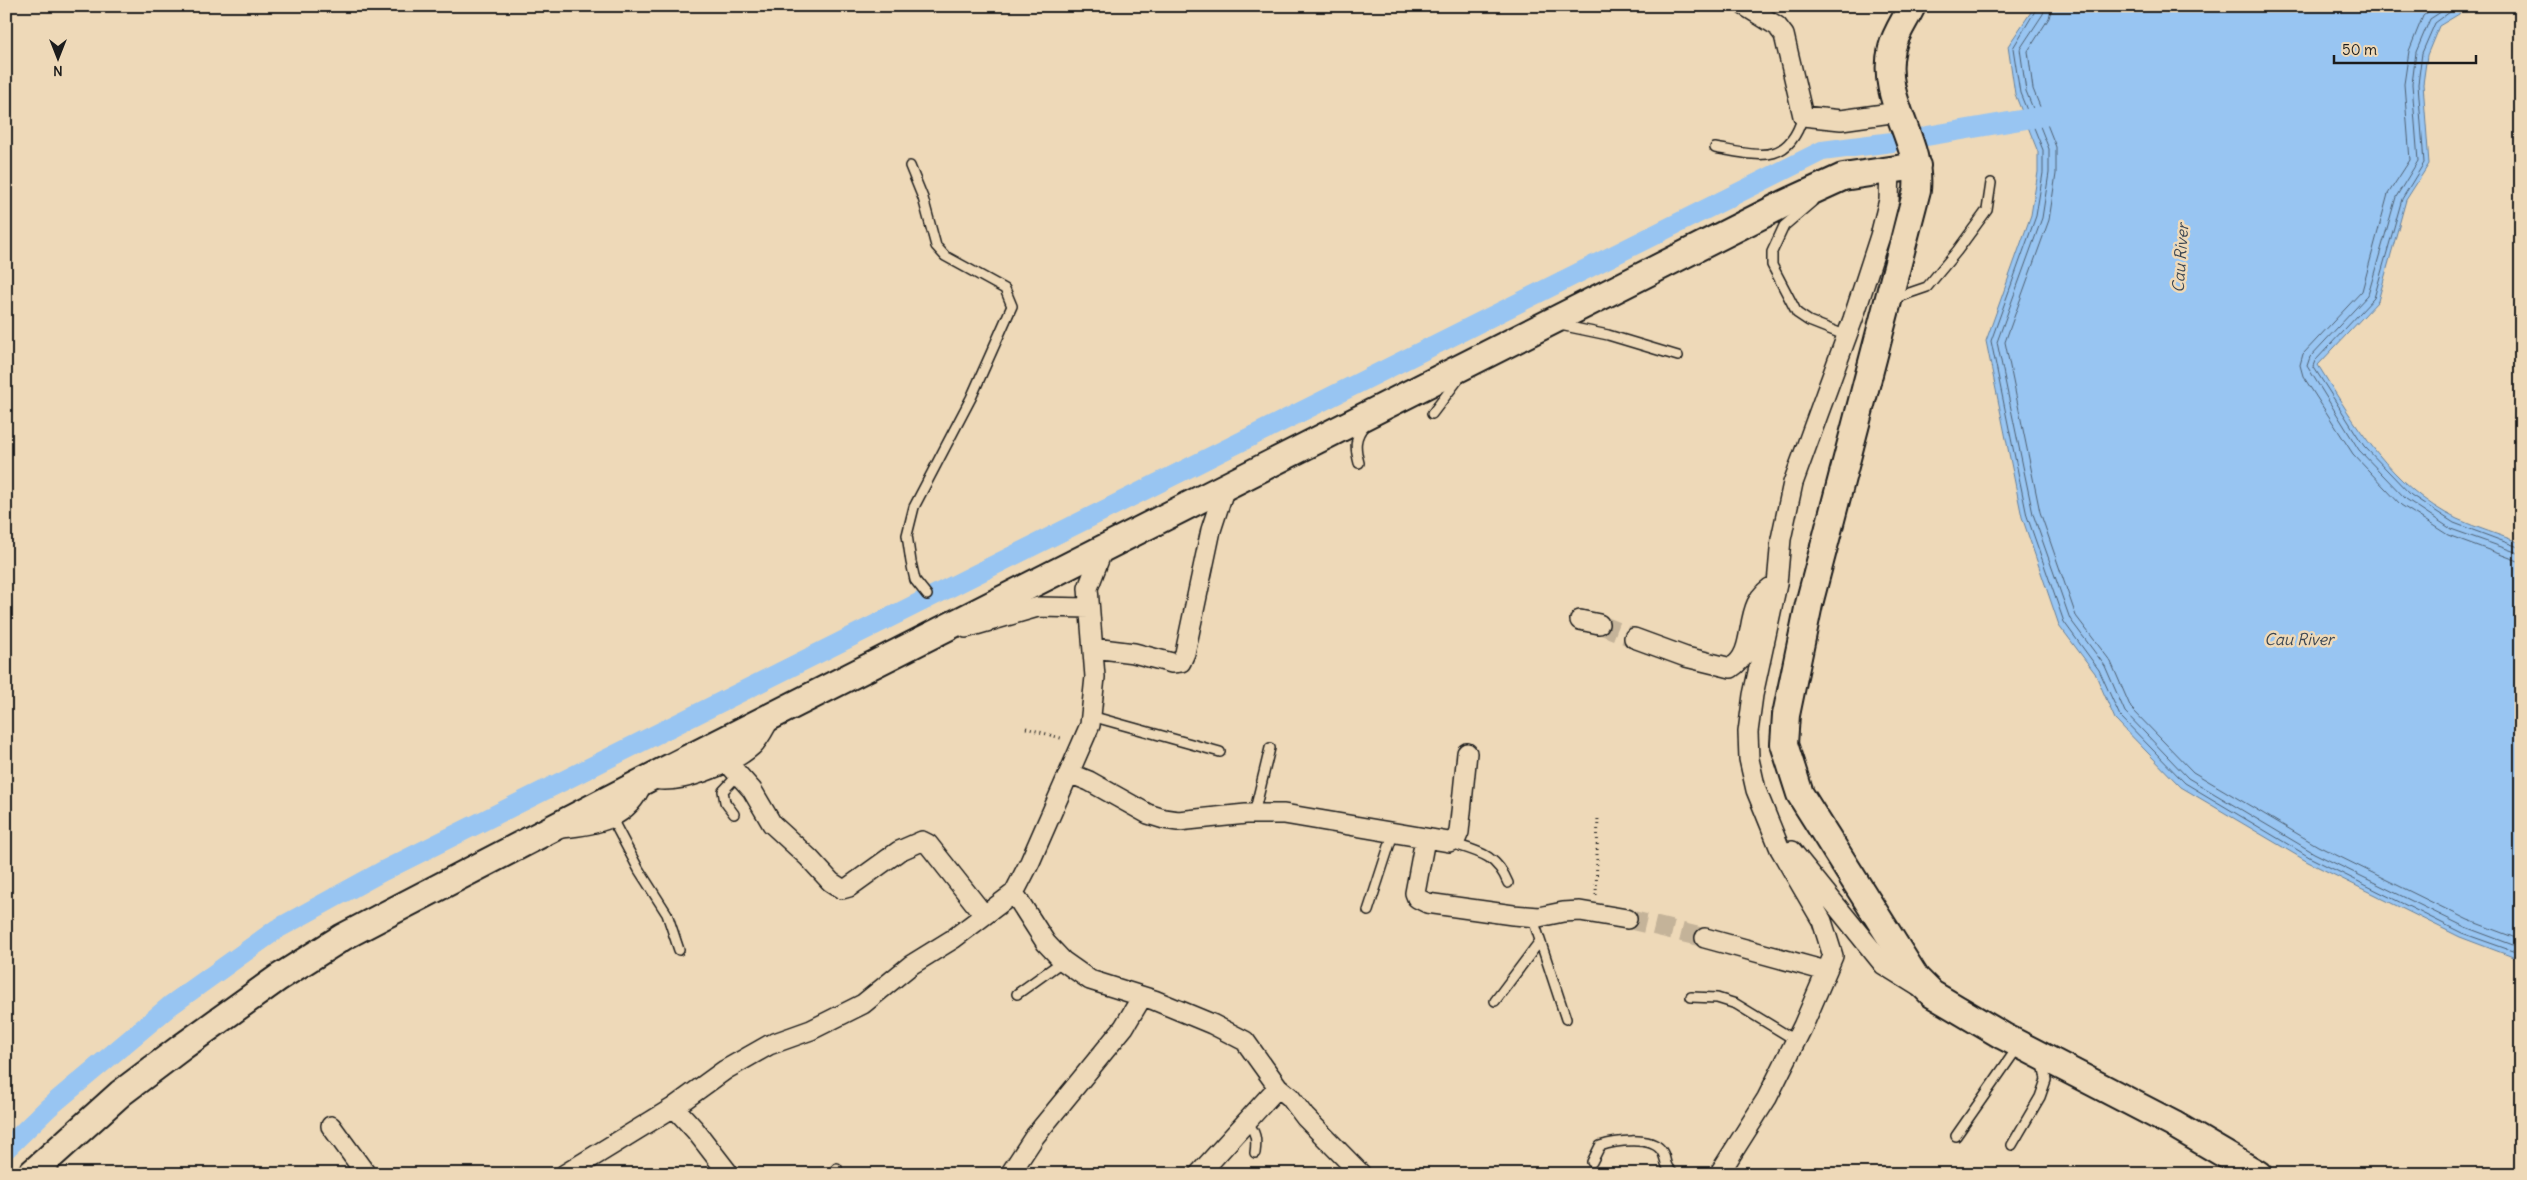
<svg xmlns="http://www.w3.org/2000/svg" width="2527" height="1180" viewBox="0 0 2527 1180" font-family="Delius,sans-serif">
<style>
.water{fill:#98c5f2;stroke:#66819c}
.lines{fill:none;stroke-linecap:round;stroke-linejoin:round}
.shore{stroke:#4e6072;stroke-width:1}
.canal{stroke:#98c5f2;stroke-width:20}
.street-tunnel{stroke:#c4b399;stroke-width:19;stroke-dasharray:19 9;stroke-linecap:butt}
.lane-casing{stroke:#1c1c1c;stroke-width:12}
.street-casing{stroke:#1c1c1c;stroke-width:22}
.secondary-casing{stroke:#1c1c1c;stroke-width:30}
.path{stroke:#1c1c1c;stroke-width:3;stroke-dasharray:1 4;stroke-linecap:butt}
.lane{stroke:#eed9b8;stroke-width:9}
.street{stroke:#eed9b8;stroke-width:19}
.secondary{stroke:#eed9b8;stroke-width:26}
.labels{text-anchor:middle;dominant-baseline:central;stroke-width:5;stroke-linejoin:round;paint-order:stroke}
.water-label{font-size:16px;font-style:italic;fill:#3b4652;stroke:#eed9b8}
</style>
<rect width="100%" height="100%" fill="#eed9b8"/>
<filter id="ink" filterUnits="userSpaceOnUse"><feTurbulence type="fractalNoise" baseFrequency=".02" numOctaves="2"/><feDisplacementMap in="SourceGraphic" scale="10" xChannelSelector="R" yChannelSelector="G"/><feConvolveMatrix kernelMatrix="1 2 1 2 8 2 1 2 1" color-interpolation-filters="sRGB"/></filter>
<g filter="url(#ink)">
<path class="water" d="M2035 6H2464L2459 14 2439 26 2427 55 2423 84 2429 164 2406 200 2378 301 2318 365C2354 423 2392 488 2457 519 2477 528 2500 535 2521 543V960L2460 937 2308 862 2181 787 2115 719 2095 673 2059 625 2022 517 1986 341 2031 215 2038 172V152L2015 94 2008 46Z"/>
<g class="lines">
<path class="shore" d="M2038 6 2013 48 2020 93 2043 150V173L2036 216 1991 341 2027 516 2064 622 2099 670 2120 716 2185 783 2311 858 2462 933 2521 954
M2045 6 2043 14 2020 49 2026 91 2049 149V173L2042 218 1997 342 2033 514 2070 619 2105 666 2125 712 2188 778 2314 853 2465 927 2521 948
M2052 6 2049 18 2028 51 2033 89 2056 147V174L2049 220 2005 342 2040 512 2076 616 2111 662 2131 708 2193 772 2318 846 2468 920 2521 940
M2435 6 2423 16 2409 51 2404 84 2410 160 2388 194 2362 291 2303 354 2300 365 2303 376 2353 454 2401 505 2448 535 2521 562
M2450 6 2430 19 2416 52 2412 84 2418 161 2396 197 2368 295 2310 357 2307 366 2359 450 2406 499 2451 529 2521 554
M2458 6 2435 23 2422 53 2418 84 2424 163 2402 199 2374 298 2315 361 2313 366 2364 446 2411 495 2454 523 2521 548"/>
<path class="canal" d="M1927 136 2050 115
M6 1149 48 1108 171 1005 277 929 383 871 1822 151 1892 142"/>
<path class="street-tunnel" d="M1599 624 1634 638
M1627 919 1705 938"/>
<g class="lane-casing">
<path id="lane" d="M1715 148C1757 155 1788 167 1803 116
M910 166 923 198 936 246 945 256 1005 289 1012 306 971 398 914 507 907 535 911 562 915 580 927 595
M1812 202 1784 226 1772 252V265L1797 313 1809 321 1847 336
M1892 299 1927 287 1957 251 1987 210 1991 183
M1560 325 1608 335 1678 356
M1432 414 1460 377
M1359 463C1355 448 1354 437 1365 425
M1091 716 1220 752
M734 814 725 802 723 791 738 775
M1254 814 1270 748
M611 817 639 870 667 914 679 950
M1451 843C1479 852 1496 854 1508 883
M1368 911 1393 834
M1532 916 1566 1019
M1017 994 1063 961
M1691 997 1717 998 1736 1004 1795 1040
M1495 1001 1540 941
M1246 1121C1256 1132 1257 1139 1255 1153
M1956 1136 2018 1047
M2012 1145 2040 1097 2046 1080 2043 1062
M1592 1162 1600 1146C1615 1141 1650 1136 1661 1150 1668 1159 1662 1165 1674 1174
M831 1174 837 1168"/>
</g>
<g class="street-casing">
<path id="street" d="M1745 6 1777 26 1784 35 1803 116 1841 120 1898 112
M1103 549 1088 588 1095 677 1090 725 1030 862 1014 893 1046 943 1063 961 1090 980 1154 1000 1212 1024 1245 1041 1278 1087 1290 1097 1305 1117 1361 1174
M1580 620 1599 624
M966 628 1038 607 1089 608
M1634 638 1686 657 1731 668C1761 650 1738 602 1777 584
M1094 648 1134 653 1172 663 1181 662 1185 653 1211 530 1225 487
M727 762 752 790 772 824 809 858 831 882 842 889 849 887 899 851 922 841 928 844 984 915
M1069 773 1089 781 1148 814 1164 819 1178 821 1246 814H1284L1449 842 1456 839 1459 832 1467 753
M651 778C676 787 732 764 752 746 760 739 765 727 771 717
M561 828C597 825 628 819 643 782
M1425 839 1415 893 1417 898 1427 903 1513 915 1539 917 1563 912 1580 911 1627 919
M1792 851 1884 965 1921 988
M1705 938 1826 971
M674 1107 725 1070 769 1045 811 1030 863 1004 911 965 953 939 1014 893
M331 1126 366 1174
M565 1174 674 1107 695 1130 729 1174
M1010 1174 1035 1136 1124 1027 1142 997
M1199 1174 1278 1087
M1719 1174 1767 1098 1803 1026 1833 956 1822 921 1780 849 1756 790 1749 759 1748 732 1753 695 1777 584 1781 539 1793 483 1853 319 1880 236 1889 200 1890 170"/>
</g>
<g class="secondary-casing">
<path id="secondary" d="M1912 6C1906 19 1895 34 1892 48 1879 100 1922 139 1917 190L1809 604 1786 715 1784 744 1800 794 1916 978 1932 994 2003 1036 2173 1124 2258 1174
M31 1174 121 1093 182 1047 278 978 343 937 387 914 663 771 1786 203 1843 177 1917 166"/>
</g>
<path class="path" d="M1026 728 1064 739
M1596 895 1598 816"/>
<use href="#lane" class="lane"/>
<use href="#street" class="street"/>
<use href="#secondary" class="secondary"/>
</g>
</g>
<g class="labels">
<g class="water-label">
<text transform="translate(2180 258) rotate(-86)">Cau River</text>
<text x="2299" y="639">Cau River</text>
</g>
</g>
<rect width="2527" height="1180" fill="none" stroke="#eed9b8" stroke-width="25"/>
<rect x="12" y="12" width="2502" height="1155" fill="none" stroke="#1c1c1c" stroke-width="2" filter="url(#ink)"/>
<g transform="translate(58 58) rotate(180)" stroke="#eed9b8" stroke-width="4" paint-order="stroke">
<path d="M0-4L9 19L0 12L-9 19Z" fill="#1c1c1c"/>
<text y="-8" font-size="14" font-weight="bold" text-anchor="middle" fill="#1c1c1c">N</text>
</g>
<path d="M2334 55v8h142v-8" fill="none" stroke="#1c1c1c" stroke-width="2.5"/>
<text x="2342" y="55" font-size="15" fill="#1c1c1c" stroke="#eed9b8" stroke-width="4" paint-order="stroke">50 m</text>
</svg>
